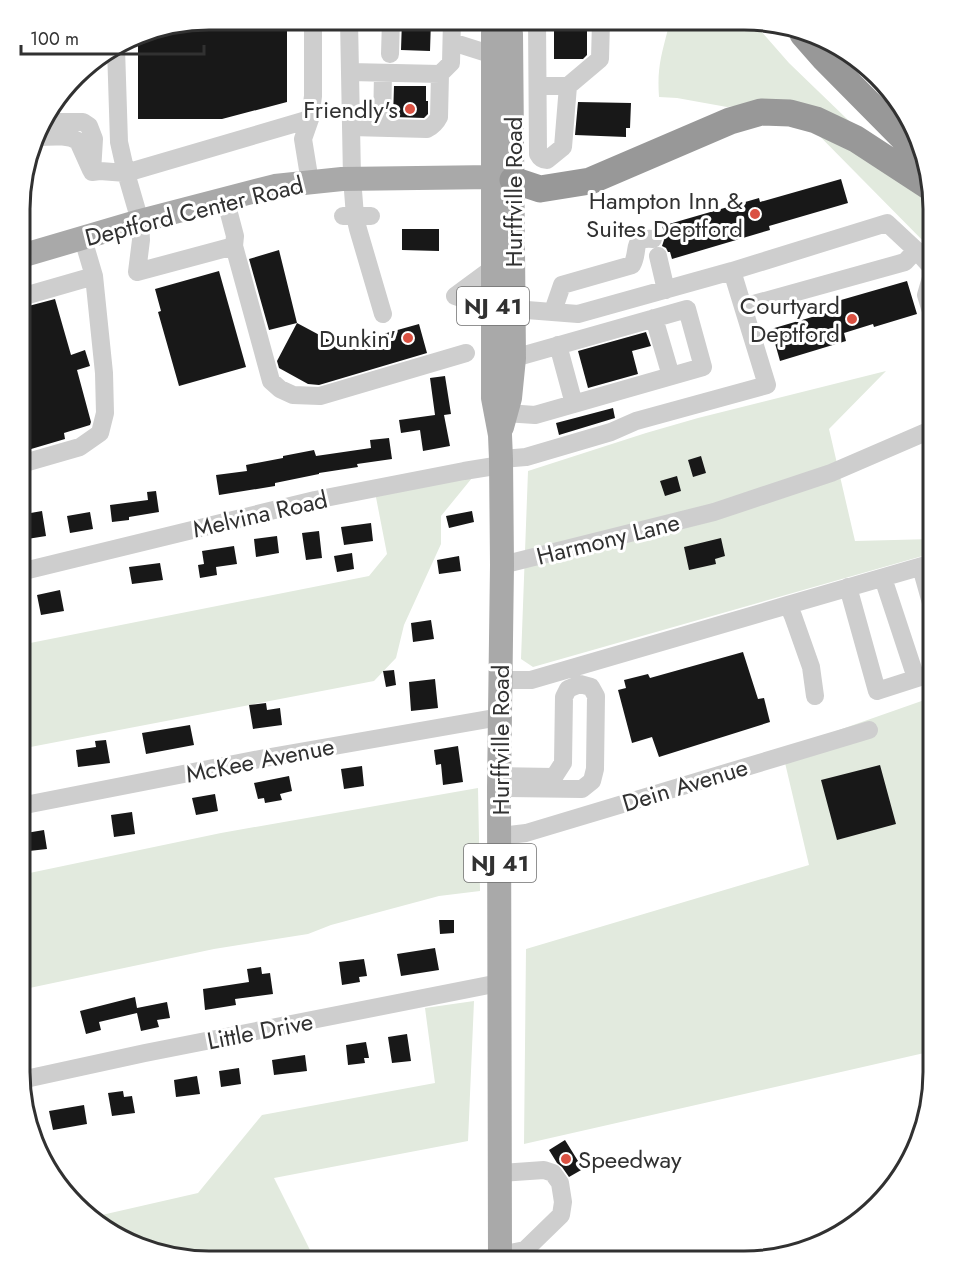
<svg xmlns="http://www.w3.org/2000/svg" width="953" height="1281" viewBox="0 0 953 1281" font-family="Jost,sans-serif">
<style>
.green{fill:#e2eade}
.building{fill:#181818}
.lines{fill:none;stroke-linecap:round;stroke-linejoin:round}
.minor{stroke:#cecece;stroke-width:18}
.major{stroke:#a9a9a9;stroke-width:24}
.highway{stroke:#989898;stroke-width:27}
.poi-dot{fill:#da5142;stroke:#fff;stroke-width:2}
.labels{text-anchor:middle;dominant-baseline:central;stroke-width:6;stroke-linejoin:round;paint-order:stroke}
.shield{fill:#fff;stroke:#6f6f6f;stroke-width:1.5}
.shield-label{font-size:22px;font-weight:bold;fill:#313131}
.poi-label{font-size:24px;fill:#313131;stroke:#fff;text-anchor:end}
.street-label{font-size:24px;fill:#313131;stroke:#fff}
.rim{fill:none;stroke:#313131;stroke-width:3}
</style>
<rect width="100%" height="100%" fill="#fff"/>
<path class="green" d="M661 21H752L789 63 932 201 933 208V251L784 100 727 107 677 98 659 97C657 69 661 56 668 29Z
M886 371 829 429 855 541 933 539V553L533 667 521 659 528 471 646 433 698 418Z
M472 478 441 516V544L404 625 396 658 374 681 20 749V645L369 576 387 554 374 487Z
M933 697V1051L524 1144 526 949 809 865 782 750Z
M478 788 480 891 439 896 331 925 308 934 214 949 20 990V875L221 833Z
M474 1001 468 1141 274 1178 315 1260H184L103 1229 93 1217 198 1193 262 1115 435 1083 425 1008Z"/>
<path class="building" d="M209 20H287V102L222 119H138V35L147 30Z
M402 20H431L430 51 401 50Z
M554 21H575L574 26H587V55L583 59H554Z
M394 86H426V101H428V114L424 118 393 117Z
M578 102 631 103 630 128H626V137L575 135Z
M841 179 848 203 769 226 770 230 672 259 670 252H668L666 248 662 246 664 240 663 236 665 235 662 226 759 198 760 202Z
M402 229H439V251L402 250Z
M279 250 297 323 269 330 249 259Z
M219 271 246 367 179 386 158 312 161 311 155 289Z
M907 281 917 314 874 327 873 324 844 333 846 341 780 361 771 329 836 310 834 302Z
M55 299 71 355 85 350 90 366 77 370 91 422 90 425 64 433 65 439 21 452V308Z
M297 323 340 346 419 324 427 353 319 385 308 384 279 368 277 361Z
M646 332 651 346 632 351 638 374 588 388 578 351Z
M445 376 451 414 444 415 450 446 423 451 420 430 401 433 399 420 435 415 430 378Z
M613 408 615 418 559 435 556 423Z
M389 438 392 459 357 464 358 467 319 473V474L275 483V486L219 495 216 475 247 471 246 465 283 458V456L314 450 316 456 371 448 370 440Z
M701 456 706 473 693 477 688 460Z
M677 476 681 491 665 496 660 481Z
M156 491 159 512 129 517V520L112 522 110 505 148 500 147 492Z
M42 511 46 536 21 540V522L27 521 25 514Z
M472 511 474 522 449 528 446 516Z
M90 512 93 529 70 533 67 516Z
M371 523 373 541 344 545 341 527Z
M319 531 322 558 306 560 302 533Z
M277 536 279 553 256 557 254 539Z
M721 538 725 556 715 559 716 564 689 570 684 547Z
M234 546 237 564 216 567 217 575 200 578 198 565 204 564 202 551Z
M352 553 354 569 337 572 334 556Z
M459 556 461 571 439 574 437 560Z
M160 563 163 580 132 584 129 567Z
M60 590 64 611 41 615 37 595Z
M431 620 434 639 413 642 411 623Z
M743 652 758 699 764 698 770 722 659 757 652 737 632 743 618 690 626 688 624 680 648 674 650 678Z
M394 670 396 685 386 687 383 671Z
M435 679 438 708 411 711 409 682Z
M266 703 267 710 280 708 282 725 253 729 249 705Z
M190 725 194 745 146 754 142 733Z
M106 740 110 763 78 767 76 750 96 747 95 741Z
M458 746 463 782 443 785 441 764 436 765 434 750Z
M880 765 896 824 837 840 821 780Z
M362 766 364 786 344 789 341 769Z
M289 776 292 791 280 794 282 800 265 803 264 798 258 799 254 783Z
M215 794 218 811 196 815 192 798Z
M132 812 135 834 114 837 111 815Z
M44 830 47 849 20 852V834Z
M439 920H454V933L440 934Z
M435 948 439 970 401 976 397 954Z
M364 959 367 976 359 977 360 982 342 985 339 962Z
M261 967 262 974 270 973 273 994 235 999 236 1005 205 1010 203 989 249 982 247 969Z
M135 997 137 1008 167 1002 170 1018 157 1020 159 1027 141 1031 137 1013 99 1022 101 1030 86 1034 80 1011Z
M407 1034 411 1061 392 1063 388 1037Z
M366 1042 369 1058H364L365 1063 348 1065 346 1045Z
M305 1055 307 1071 274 1075 272 1060Z
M239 1068 241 1084 221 1087 219 1071Z
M197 1076 200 1094 176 1097 174 1080Z
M123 1091 124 1097 132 1096 135 1113 112 1116 108 1093Z
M84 1105 87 1124 53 1130 49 1111Z
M565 1140 583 1169 569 1177 562 1167 557 1163 549 1150Z"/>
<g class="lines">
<path class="minor" d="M537 20 538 154C540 158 543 160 547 160L563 147 568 86
M452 42 493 55
M116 48 119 142 126 173 140 221 141 240 137 272 234 246
M390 54 391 20
M350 72 440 74 439 117C436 123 433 126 427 129L351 127
M440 74 451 63 452 20
M538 86H568L600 59 601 21
M42 122H83L89 126 94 139 92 172
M382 128 383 73
M37 137C50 137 66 134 78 141L91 170
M92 172 100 171 126 173 310 119
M310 182 303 139 310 119 313 96V20
M225 198 235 236 234 246 271 381 280 389 293 395 320 396 466 353
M343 216H355L352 178 349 20
M371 216H355L358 229 383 314
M658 256 666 290
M732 271 887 223 916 250
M455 296 493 268
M455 296 493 309
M21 297 94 276
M743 307 905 262 916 250 933 269
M553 311 562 285 632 265C640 251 630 237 653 239
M654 318 671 376
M933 318 926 295 933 271
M558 345 574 404
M506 413 535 415 703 367 687 309 514 358
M501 459 526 457 611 432 636 421 767 385 732 271 578 314 514 309
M21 464 80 447 100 433 105 413 104 373 94 276 83 239
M502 565 714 512 831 473 933 429
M921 567 933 610
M20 572 315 500 464 471 501 465
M883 578 916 678
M848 587 877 691 933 673
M788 605 793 616 811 667 815 696
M501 680H531L788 605 933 563
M499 788 582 789 592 781 595 769 596 696 591 687 580 684 568 689 564 697 563 763 554 777 500 776
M20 806 265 758 500 717
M500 836 526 833 869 730
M21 1080 145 1053 499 983
M499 1173 544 1170 553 1173 560 1183 563 1202 561 1215 525 1250 500 1255"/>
<path class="major" d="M497 20 493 33V398L500 435 501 459 502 565 499 788 500 1261
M21 256 140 221 275 186 342 179 493 177 508 179
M502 427 510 398 514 358 511 34 508 20"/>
<path class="highway" d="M803 34 825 59 921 156
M513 180 540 189 590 181 730 121 761 112 790 113 816 120 856 139 928 186"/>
</g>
<g class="poi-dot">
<circle cx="410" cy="109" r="6"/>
<circle cx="755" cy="214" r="6"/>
<circle cx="852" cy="319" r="6"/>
<circle cx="408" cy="338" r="6"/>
<circle cx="566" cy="1159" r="6"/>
</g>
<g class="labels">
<g class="shield">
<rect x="457" y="287" width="72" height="38" rx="4.5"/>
<rect x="464" y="844" width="72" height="38" rx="4.5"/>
</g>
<g class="shield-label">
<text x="493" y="306">NJ 41</text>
<text x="500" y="863">NJ 41</text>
</g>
<g class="poi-label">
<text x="398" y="109">Friendly's</text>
<text x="743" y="200">Hampton Inn &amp;<tspan x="743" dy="28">Suites Deptford</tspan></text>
<text x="840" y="305">Courtyard<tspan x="840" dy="28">Deptford</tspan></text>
<text x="396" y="338">Dunkin'</text>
<text x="578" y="1159" text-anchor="start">Speedway</text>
</g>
<g class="street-label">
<text transform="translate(513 192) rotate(-90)">Hurffville Road</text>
<text transform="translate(194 211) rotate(-14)">Deptford Center Road</text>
<text transform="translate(260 514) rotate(-13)">Melvina Road</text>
<text transform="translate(608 539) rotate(-14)">Harmony Lane</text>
<text transform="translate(500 740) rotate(-90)">Hurffville Road</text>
<text transform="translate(260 760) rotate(-11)">McKee Avenue</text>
<text transform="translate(685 785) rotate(-17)">Dein Avenue</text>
<text transform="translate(260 1031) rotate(-11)">Little Drive</text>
</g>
</g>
<path d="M0 0H953V1281H0ZM209 30H744A179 179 0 0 1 923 209V1072A179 179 0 0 1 744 1251H209A179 179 0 0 1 30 1072V209A179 179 0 0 1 209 30Z" fill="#fff" fill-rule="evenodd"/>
<path class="rim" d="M209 30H744A179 179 0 0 1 923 209V1072A179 179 0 0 1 744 1251H209A179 179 0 0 1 30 1072V209A179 179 0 0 1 209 30Z"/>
<path d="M21 45v9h183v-9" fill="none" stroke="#313131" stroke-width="3"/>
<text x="30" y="45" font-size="18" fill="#313131" stroke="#ffffff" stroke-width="4.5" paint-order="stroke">100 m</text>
</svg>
